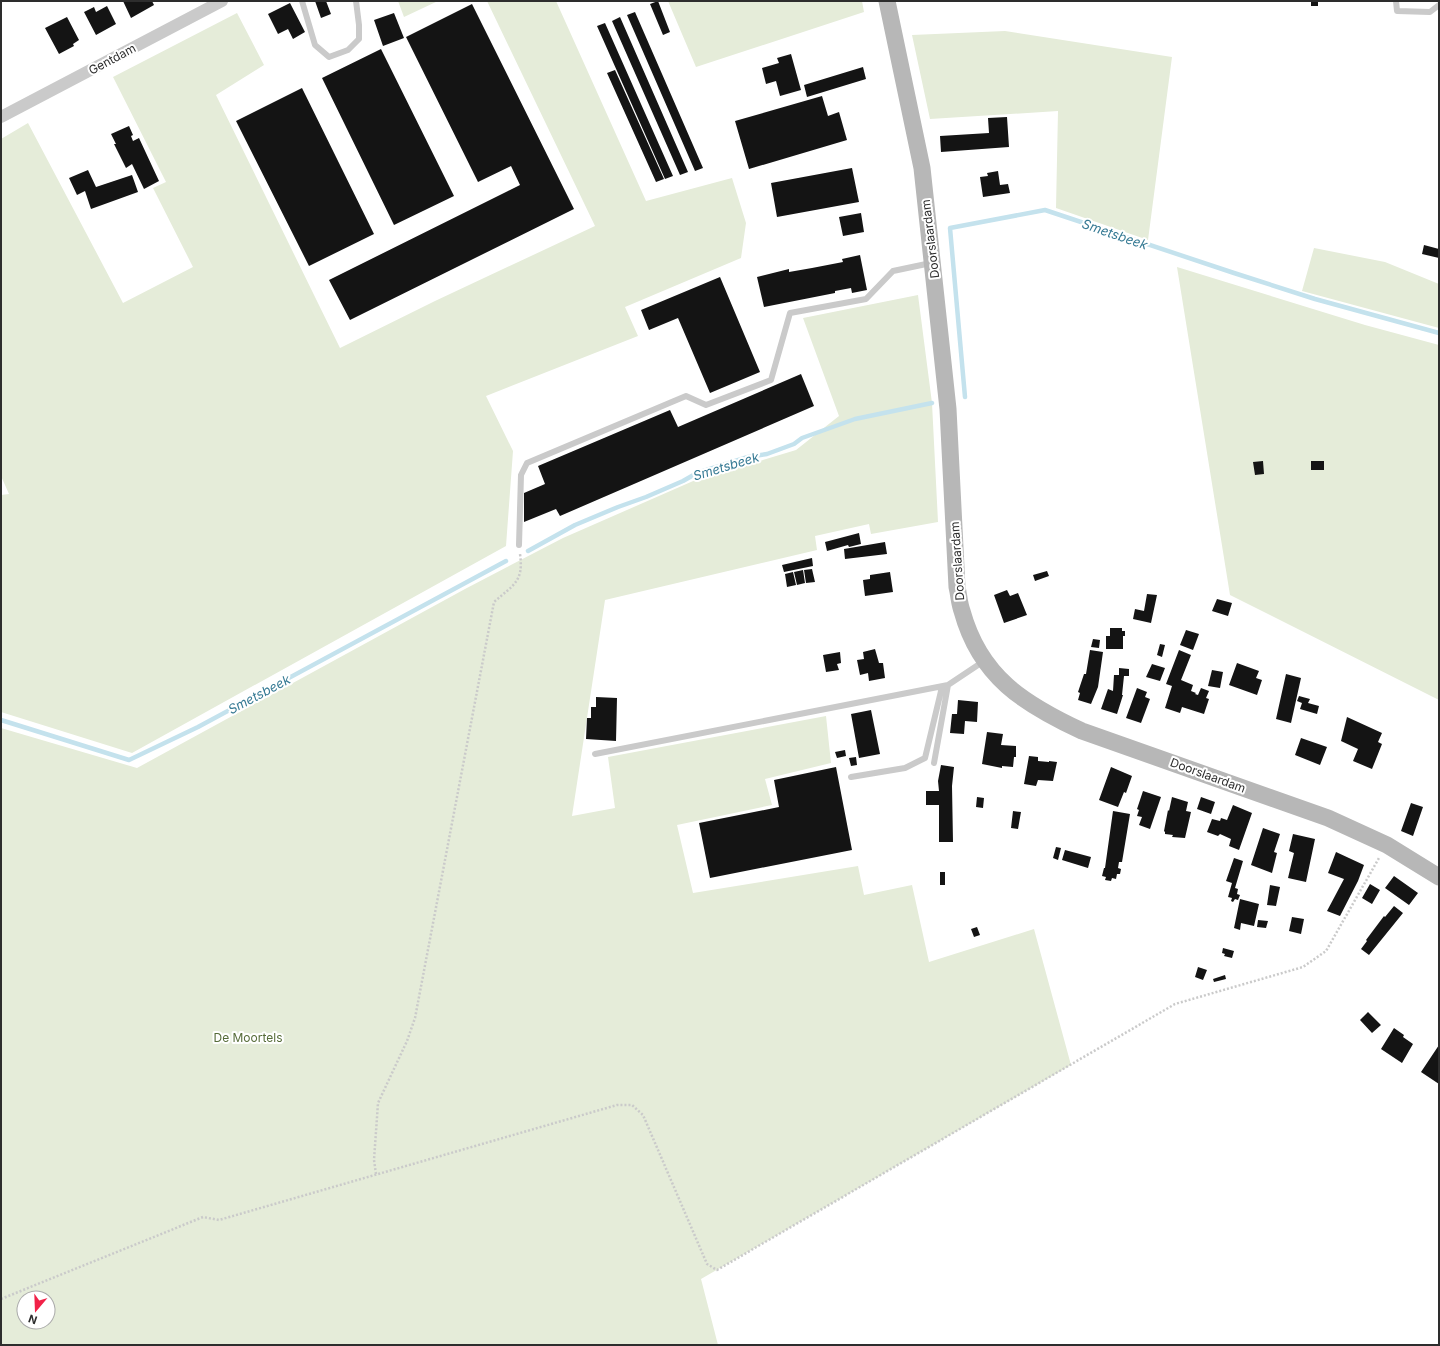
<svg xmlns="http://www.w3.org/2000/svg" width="1440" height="1346" viewBox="0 0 1440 1346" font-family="Inter,sans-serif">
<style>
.green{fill:#e5ecd9;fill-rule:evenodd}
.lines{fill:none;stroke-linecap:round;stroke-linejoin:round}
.stream{stroke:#c4e2ed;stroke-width:4.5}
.building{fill:#141414}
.path{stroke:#cacaca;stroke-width:2.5;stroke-dasharray:2 2;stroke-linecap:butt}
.lane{stroke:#cacaca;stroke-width:6}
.street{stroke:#cacaca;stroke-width:12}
.secondary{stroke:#b7b7b7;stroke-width:17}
.labels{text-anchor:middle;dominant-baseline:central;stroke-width:4;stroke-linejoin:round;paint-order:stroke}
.street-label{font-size:12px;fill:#2d2d2d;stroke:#fff}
.park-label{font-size:12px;fill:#556b38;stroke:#fff}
.water-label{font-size:13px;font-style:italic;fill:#367a94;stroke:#fff}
</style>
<rect width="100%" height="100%" fill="#fff"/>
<path class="green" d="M398 1H438L404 17Z
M487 1H556L646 201 732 178 746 223 741 258 625 307 638 336 486 396 513 451 506 546 132 753 1 712V495L9 494 1 476V139L28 123 123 303 193 267 153 188 166 182 113 77 237 13 264 65 216 95 340 348 435 301 595 226Z
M668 1H862L864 12 696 67Z
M1005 31 1172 57 1148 240 1056 208 1058 111 930 119 912 35Z
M1314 248 1385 262 1439 284V328L1302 291Z
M1177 267 1365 325 1439 345V700L1230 595Z
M918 295 932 403 938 522 871 534 869 524 815 536 817 550 605 600 572 816 615 808 608 757 826 716 831 763 765 779 772 805 677 825 693 893 858 866 864 895 912 885 929 962 1034 929 1071 1065 701 1279 718 1345H1V728L137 768 465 589 563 538 716 471 753 463 796 450 839 416 803 318ZM24 1298H48V1322H24Z"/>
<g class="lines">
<path class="stream" d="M965 397 950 228 1045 210 1234 273 1315 299 1439 333
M528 551 575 525 618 507 646 497 683 481 697 473 748 457 767 454 794 444 802 438 855 419 932 403
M1 720 129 760 198 727 506 561"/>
</g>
<path class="building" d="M123 1H152L154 5 131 18Z
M315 1H326L331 14 321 18Z
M658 1 670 32 663 35 650 4Z
M1311 1H1318V6H1311Z
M290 3 305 32 293 39 288 29 278 34 268 14Z
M472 4 574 209 350 320 329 280 520 185 511 166 478 182 406 37Z
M107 6 116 24 96 35 84 12 94 7 96 12Z
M635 12 703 168 695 171 627 15Z
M394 13 404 38 383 46 374 20Z
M67 17 79 40 73 44 74 46 59 54 45 28Z
M620 17 688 172 680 175 612 21Z
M605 23 673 176 665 179 597 26Z
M381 49 454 196 394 225 322 78Z
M791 54 801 90 780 96 776 81 766 84 762 68 779 63 777 58Z
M863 67 866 79 807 97 804 85Z
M615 70 664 179 656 182 607 73Z
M302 88 374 234 309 266 236 121Z
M822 96 828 116 839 112 847 140 749 169 735 121Z
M1007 117 1009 147 941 152 940 136 989 133 988 118Z
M129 126 133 135 131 136 133 141 139 138 159 181 144 189 132 164 126 168 114 144H116L111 134Z
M852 168 859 202 777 217 771 183Z
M88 170 96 187 132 175 138 192 91 209 85 191 77 195 69 178Z
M998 171 1000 185 1008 184 1010 193 983 197 980 177 988 176 987 173Z
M861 213 864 232 843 236 839 217Z
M1424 245 1439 249V258L1422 254Z
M860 255 867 290 852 293 851 288 835 291V293L764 307 757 277 789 269V272L812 268 843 262 842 259Z
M720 277 760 372 710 393 678 318 649 330 641 310Z
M801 374 814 406 560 516 556 509 524 522V493L545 484 538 466 670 410 678 427Z
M1263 461 1264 474 1255 475 1253 462Z
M1311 461H1324V470H1311Z
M859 533 861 544 849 547 848 545 827 551 825 542Z
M885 542 887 554 845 559 844 549Z
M812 558 813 566 784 572 782 565Z
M812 569 815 582 806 583 804 570Z
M803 570 805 583 797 585 794 572Z
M1047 571 1049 576 1035 581 1033 575Z
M793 572 796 585 787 587 785 574Z
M890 572 893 592 865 596 863 580 870 579V575Z
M1007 590 1010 596 1018 593 1027 615 1004 623 994 595Z
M1147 594 1157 595 1151 623 1133 619 1135 609 1144 611Z
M1217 599 1232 603 1228 616 1212 611Z
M1110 628H1122V631H1125V636H1123V649H1106V636H1110Z
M1186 630 1199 634 1193 650 1180 645Z
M1093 639 1100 640 1099 648 1091 647Z
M1160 644 1165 645 1162 657 1157 655Z
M875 649 879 663H883L885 678 869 681 868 673 860 675 857 660 864 659 863 652Z
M1090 650 1103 652 1098 687 1091 704 1078 700 1080 693 1078 692 1084 674H1086Z
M1179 650 1191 655 1181 680 1193 685 1191 691 1196 693 1195 694 1198 695 1201 688 1209 691 1206 698 1209 699 1204 714 1182 707 1180 713 1165 708 1172 686 1166 684Z
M840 652 841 663 837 664 839 670 826 672 823 655Z
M1237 663 1259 671 1256 678 1262 680 1257 695 1229 685Z
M1152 664 1165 668 1160 681 1146 677Z
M1119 668 1129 669V676H1124L1122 695H1123L1117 714 1101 709 1108 689 1113 691 1114 675H1119Z
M1212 670 1223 672 1220 688 1208 686Z
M1286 674 1301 678 1291 723 1276 719Z
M1137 688 1147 692 1145 697 1150 699 1141 723 1126 718Z
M1299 696 1310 699 1308 703 1319 706 1317 714 1300 709 1302 703 1297 701Z
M596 697 617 698 616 741 586 739 587 718H591V707H596Z
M958 700 978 702 977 722 965 721 964 734 950 733 952 714H957Z
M871 710 880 754 859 758 851 714Z
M1347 717 1382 733 1378 742 1382 744 1372 769 1353 761 1358 749 1341 741Z
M987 732 1003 734 1001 745 1016 746V757H1014L1013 767 1002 766V768L982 764Z
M1301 738 1327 747 1320 765 1295 755Z
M845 750 846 756 837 758 835 752Z
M1029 756 1038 757V761L1049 762V761L1057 762 1053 781 1038 780 1036 786 1024 784Z
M856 757 857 765 851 766 849 758Z
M941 765 954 767 952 786 953 842H939V805H926V791H939L938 781Z
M836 767 852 850 710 878 699 823 779 807 774 780Z
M1111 767 1132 776 1126 793 1124 792 1118 807 1099 800Z
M1143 791 1161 797 1150 829 1139 825 1142 817 1137 816 1139 810 1137 809Z
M977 797 984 798 983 808 976 807Z
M1172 797 1188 802 1186 811 1191 812 1185 838 1172 837 1173 835 1165 834V832L1164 831 1168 810 1169 811Z
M1201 797 1215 802 1211 814 1197 809Z
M1411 803 1423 807 1413 836 1401 831Z
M1233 805 1252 813 1239 850 1229 846 1231 839 1220 834 1218 836 1207 832 1212 819 1220 821 1221 818 1227 820Z
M1013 811 1021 812 1018 829 1011 828Z
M1113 811 1130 814 1122 862H1119L1118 868 1121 869 1120 874H1117L1116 879 1112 878 1111 881 1105 880 1106 877 1102 876 1104 868H1105Z
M1263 828 1280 834 1274 852 1277 853 1272 873 1251 865Z
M1293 834 1315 839 1306 882 1288 878 1294 853 1289 851Z
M1056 847 1061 848 1058 860 1053 858Z
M1065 850 1091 857 1088 868 1062 860Z
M1336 852 1364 865 1358 881 1340 916 1327 911 1344 879 1328 873Z
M1234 858 1243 861 1235 888 1238 889 1237 894 1240 895 1238 900 1235 899 1233 902 1231 901 1232 898 1228 897 1232 883 1226 881Z
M940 872H945V885H940Z
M1394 876 1418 893 1409 905 1385 888Z
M1370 884 1380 890 1372 904 1362 898Z
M1270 885 1280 887 1276 906 1267 905Z
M1240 899 1259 904 1254 926 1241 923 1240 930 1234 928Z
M1394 906 1403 913 1369 955 1361 949 1367 941 1366 940 1384 916 1385 917Z
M1292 917 1304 919 1301 934 1289 931Z
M1258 920 1268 921 1266 928 1257 927Z
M977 927 980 935 974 937 971 929Z
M1223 948 1234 951 1232 958 1224 956 1225 954 1222 953Z
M1198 967 1207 970 1203 980 1195 977Z
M1225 975 1226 979 1214 982 1213 979Z
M1368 1012 1381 1025 1372 1033 1360 1020Z
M1394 1028 1404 1035 1403 1037 1413 1044 1402 1063 1381 1049Z
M1439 1045V1084L1421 1072Z"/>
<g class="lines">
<path class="path" d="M376 1174 374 1160 378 1103 407 1041 415 1018 494 602C513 585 524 582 520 554
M1 1299 203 1217 219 1220 617 1105H632L643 1115 707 1264 717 1270 1175 1004 1303 967 1326 951 1379 858"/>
<path class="lane" d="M302 1 315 45 329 57 348 50 359 39V25L356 1
M1396 1 1397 11 1430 12 1439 5
M519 545 521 475 527 463 686 396 706 405 771 380 790 313 866 299 893 271 931 263
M595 754 948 685 984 661
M934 763 948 685
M851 777 905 768 925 758 942 687"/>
<path class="street" d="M1 117 222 1"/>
<path class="secondary" d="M887 1 922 168 948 409 957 587C959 595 959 603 962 611 980 677 1024 704 1082 731L1328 818 1387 845 1439 877"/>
</g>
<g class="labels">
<g class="street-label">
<text transform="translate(112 59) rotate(-28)">Gentdam</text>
<text transform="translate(930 239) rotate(-97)">Doorslaardam</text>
<text transform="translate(957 561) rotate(-94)">Doorslaardam</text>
<text transform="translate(1208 775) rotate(20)">Doorslaardam</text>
</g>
<g class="park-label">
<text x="248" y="1037">De Moortels</text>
</g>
<g class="water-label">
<text transform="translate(1115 234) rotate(19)">Smetsbeek</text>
<text transform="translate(726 466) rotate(-17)">Smetsbeek</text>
<text transform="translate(259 694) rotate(-28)">Smetsbeek</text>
</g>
</g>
<rect width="1440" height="1346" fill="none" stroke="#2d2d2d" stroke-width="4"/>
<g transform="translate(36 1310) rotate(199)"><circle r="19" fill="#ffffff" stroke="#ababab"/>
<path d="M0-3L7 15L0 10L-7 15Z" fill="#f12248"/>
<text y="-6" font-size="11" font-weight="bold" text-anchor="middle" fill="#2d2d2d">N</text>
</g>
</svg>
